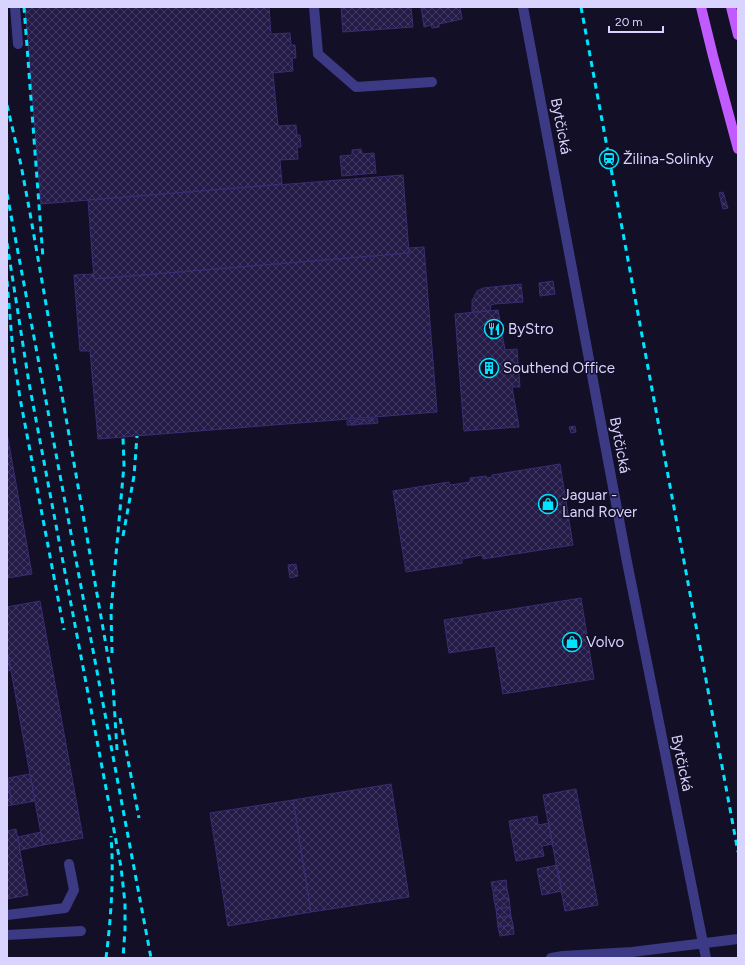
<svg xmlns="http://www.w3.org/2000/svg" width="745" height="965" viewBox="0 0 745 965" font-family="Figtree,sans-serif">
<style>
.building{fill:url(#building-cross-hatch);stroke:#3b2d73}
.lines{fill:none;stroke-linecap:round;stroke-linejoin:round}
.minor{stroke:#3d3a85;stroke-width:10}
.major{stroke:#c25bff;stroke-width:10}
.rail{stroke:#00e5ff;stroke-width:3;stroke-dasharray:6 5;stroke-linecap:butt}
.labels{text-anchor:middle;dominant-baseline:central;stroke-width:3;stroke-linejoin:round;paint-order:stroke}
.street-label{font-size:15px;fill:#d9d4ff;stroke:#130f26}
.poi-label{font-size:15px;fill:#d9d4ff;stroke:#130f26;text-anchor:start}
</style>
<defs>
<pattern id="building-cross-hatch" width="8" height="8" patternUnits="userSpaceOnUse"><rect width="8" height="8" fill="#241b47"/><path d="M0 0l8 8M0 8l8-8" fill="none" stroke="#433b63"/></pattern>
</defs>
<rect width="100%" height="100%" fill="#130f26"/>
<path class="building" d="M25 7H269L271 34 290 33 291 45H295L296 58H292L293 71 273 73 278 126 296 125 297 135H300L301 147H297L298 159 280 160 282 184 41 204Z
M341 7H411L413 27 343 32Z
M421 7H460L462 19 439 24V27L432 28 431 25 424 27Z
M361 149 362 154 374 153 376 173 342 176 340 156 352 155V150Z
M403 175 409 253 94 279 88 200Z
M723 192 728 208 723 209 719 193Z
M424 247 437 412 98 439 90 351H80L74 275 94 274V279L409 253V248Z
M553 281 555 294 540 296 539 283Z
M521 284 523 302 494 304 491 305 490 311 472 312V301L477 291 483 288Z
M498 310 505 350 517 349 520 387H512L519 427 464 431 455 314Z
M377 418 378 423 370 424 369 419Z
M362 419H369V424H362Z
M362 419V424L355 425V420Z
M355 420V425H347V421Z
M575 426 576 432 571 433 569 427Z
M7 433 32 574 7 578Z
M560 464 573 545 483 559 482 555 462 559V563L406 572 393 491 449 482 450 485 470 482V478L486 476V478L492 477V475Z
M296 564 298 576 290 578 288 565Z
M581 598 594 679 503 694 495 646 449 653 444 620Z
M40 601 83 838 43 845 7 649V607Z
M7 655H8L11 670 7 671Z
M30 774 35 801 12 805 8 778Z
M7 778 12 805 7 806Z
M391 784 409 897 311 912 293 800Z
M576 789 598 905 565 911 543 795Z
M293 800 311 912 228 926 210 813Z
M537 816 538 825 549 823 553 844 542 846 544 856 516 861 509 821Z
M16 829 28 895 7 899V831Z
M41 832 43 845 20 850 18 837Z
M557 865 562 891 542 895 537 869Z
M506 880 507 889 493 891 491 882Z
M507 889 509 898 494 900 493 891Z
M509 898 510 907 496 909 494 900Z
M510 907 511 916 497 918 496 909Z
M511 916 513 925 498 927 497 918Z
M513 925 514 934 500 936 498 927Z"/>
<g class="lines">
<path class="minor" d="M15 7 18 44
M314 7 318 54 356 87 432 82
M523 7 627 562 706 958
M7 915 65 908 74 890 69 864
M7 935 81 931
M551 958 563 956 632 952 738 939"/>
<path class="major" d="M701 7 713 56 738 149
M731 7 738 35"/>
<path class="rail" d="M24 7 43 258
M581 7 738 852
M7 105 21 165 30 213 113 685 117 750
M7 194 151 958
M7 243 29 383 121 867 125 903V930L123 958
M7 281 13 352 20 398 64 630
M123 536 134 476 137 436
M112 653 111 611 124 465 123 437
M120 718 139 818
M106 958C111 918 114 877 111 836"/>
</g>
<defs>
<g id="station-ring" transform="scale(1)"><circle r="9.5" fill="#130f26" stroke="#00e5ff" stroke-width="1.5"/><path d="M-3-6H3Q5-6 5-4V2Q5 4 3 4L4.5 6H3L1.5 4h-3L-3 6H-4.5L-3 4Q-5 4-5 2V-4Q-5-6-3-6ZM-3.5-4v3h7v-3ZM-3.5 1v1.5H-2V1ZM2 1v1.5H3.5V1Z" fill="#00e5ff"/></g>
<g id="restaurant-ring" transform="scale(1)"><circle r="9.5" fill="#130f26" stroke="#00e5ff" stroke-width="1.5"/><path d="M-5-6h1v4h1v-4h1v4h1v-4h1v5L-1.5 .5V6h-2V.5L-5-1ZM5-6V6H3V1.5H1.5Q1.5-4 5-6Z" fill="#00e5ff"/></g>
<g id="building-ring" transform="scale(1)"><circle r="9.5" fill="#130f26" stroke="#00e5ff" stroke-width="1.5"/><path d="M-4-6H4V6H1V3H-1V6H-4ZM-2.5-4.3h1.7v1.8h-1.7ZM.8-4.3h1.7v1.8H.8ZM-2.5-1h1.7V.8h-1.7ZM.8-1h1.7V.8H.8Z" fill="#00e5ff"/></g>
<g id="shop-ring" transform="scale(1)"><circle r="9.5" fill="#130f26" stroke="#00e5ff" stroke-width="1.5"/><path d="M-5-2.5h2.3a2.7 3.5 0 0 1 5.4 0H5L5.5 6h-11ZM-1.5-2.5h3a1.5 2.3 0 0 0-3 0Z" fill="#00e5ff"/></g>
</defs>
<g fill-rule="evenodd">
<use href="#station-ring" x="609" y="159"/>
<use href="#restaurant-ring" x="494" y="329"/>
<use href="#building-ring" x="489" y="368"/>
<use href="#shop-ring" x="548" y="504"/>
<use href="#shop-ring" x="572" y="642"/>
</g>
<g class="labels">
<g class="street-label">
<text transform="translate(561 126) rotate(79)">Bytčická</text>
<text transform="translate(620 445) rotate(79)">Bytčická</text>
<text transform="translate(682 763) rotate(78)">Bytčická</text>
</g>
<g class="poi-label">
<text x="623" y="159">Žilina-Solinky</text>
<text x="508" y="329">ByStro</text>
<text x="503" y="368">Southend Office</text>
<text x="562" y="495">Jaguar -<tspan x="562" dy="17">Land Rover</tspan></text>
<text x="586" y="642">Volvo</text>
</g>
</g>
<rect width="745" height="965" fill="none" stroke="#d9d4ff" stroke-width="16"/>
<path d="M609 26v6h54v-6" fill="none" stroke="#d9d4ff" stroke-width="2"/>
<text x="615" y="26" font-size="12" fill="#d9d4ff" stroke="#130f26" stroke-width="3" paint-order="stroke">20 m</text>
</svg>
